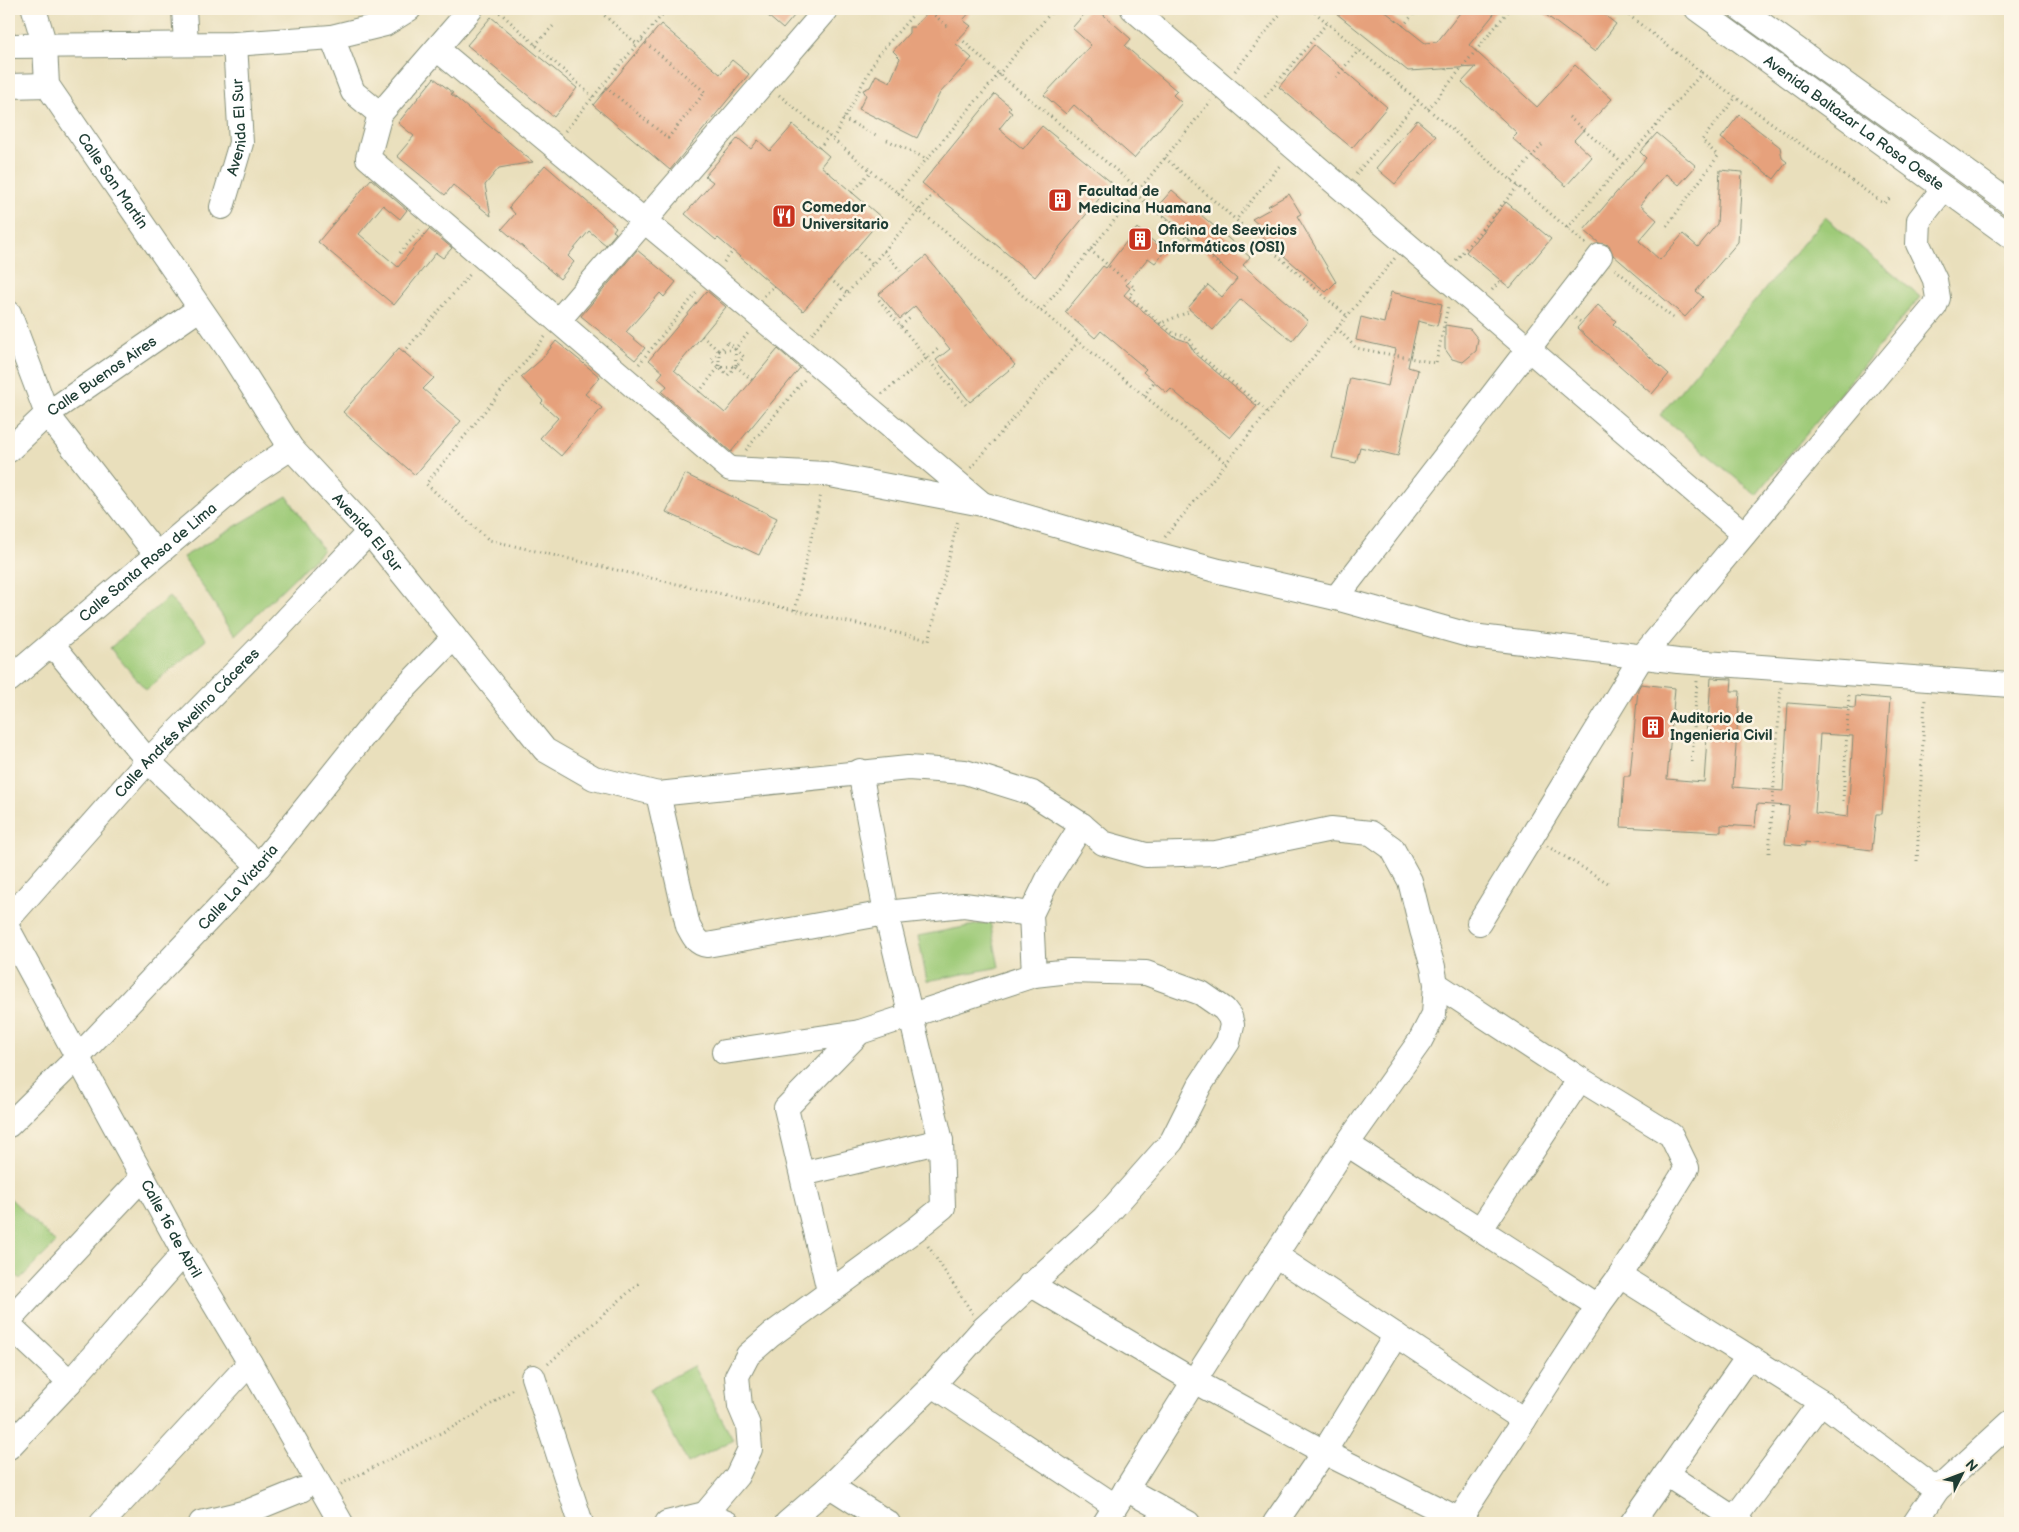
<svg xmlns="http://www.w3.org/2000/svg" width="2019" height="1532" viewBox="0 0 2019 1532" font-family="'Balsamiq Sans',sans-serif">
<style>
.green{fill:#9eca78;stroke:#5e8456}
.building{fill:#e6a17c;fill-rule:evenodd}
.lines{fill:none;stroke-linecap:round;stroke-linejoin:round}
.minor-casing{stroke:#848e78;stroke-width:26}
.path{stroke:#848e78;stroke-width:3;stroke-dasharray:1 4;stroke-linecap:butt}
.minor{stroke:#fff;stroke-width:24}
.labels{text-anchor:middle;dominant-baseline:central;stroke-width:5;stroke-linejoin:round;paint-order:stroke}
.street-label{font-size:15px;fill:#1f3d34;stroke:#fcf5e5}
.poi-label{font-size:15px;font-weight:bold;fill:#1f3d34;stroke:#fcf5e5;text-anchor:start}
</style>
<rect width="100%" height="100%" fill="#fcf5e5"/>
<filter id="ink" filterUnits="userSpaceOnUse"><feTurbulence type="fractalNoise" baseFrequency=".02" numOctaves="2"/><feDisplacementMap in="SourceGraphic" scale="10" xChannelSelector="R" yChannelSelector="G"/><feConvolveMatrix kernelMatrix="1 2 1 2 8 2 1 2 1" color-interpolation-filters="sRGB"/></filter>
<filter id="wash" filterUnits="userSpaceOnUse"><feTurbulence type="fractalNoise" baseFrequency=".0096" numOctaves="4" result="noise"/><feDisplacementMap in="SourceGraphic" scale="20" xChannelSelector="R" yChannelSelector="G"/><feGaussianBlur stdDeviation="1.12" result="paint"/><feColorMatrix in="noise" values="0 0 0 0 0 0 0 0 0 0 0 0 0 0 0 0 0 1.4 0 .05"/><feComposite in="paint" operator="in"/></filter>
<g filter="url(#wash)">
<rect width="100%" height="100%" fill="#e9dfbc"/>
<path class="green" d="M1825 217 1920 297 1756 495 1660 415Z
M287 496 323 550 235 635 183 557Z
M169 597 206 640 146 690 110 648Z
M990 922 999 967 927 981 918 936Z
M9 1197 56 1243 20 1279 9 1268Z
M693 1366 733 1440 688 1463 649 1390Z"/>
<g id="blocks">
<path class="building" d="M760 9H800L783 29Z
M931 9H973L963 20 971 26 955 43 972 58 940 93 917 138 859 109 866 95 863 90 870 87 876 75 890 82 900 58 893 51 909 33V27H914Z
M1089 9H1097L1131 39 1125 46 1177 91 1173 95 1182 103 1134 158 1074 105 1066 114 1044 95 1091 45 1072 28Z
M1331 9H1382L1425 43 1437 42 1463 9H1498L1469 45 1537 107 1575 65 1612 99 1574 140 1592 157 1566 186 1512 138 1517 133 1462 82 1476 67 1408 71Z
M1538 9H1597L1616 24 1595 52Z
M491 17 577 88 554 117 467 45Z
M661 24 720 74 732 60 749 74 670 170 593 105Z
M1314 45 1387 107 1352 148 1279 87Z
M434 78 453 93 451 94 533 162 499 168 485 185 491 216 453 185 445 195 397 156 414 136 398 123Z
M995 94 1011 107 1008 110 1012 113 999 129 1023 149 1042 126 1112 183 1035 277 922 183Z
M1739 115 1780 147 1782 158 1787 162 1774 179 1721 138Z
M1417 120 1436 136 1395 184 1376 168Z
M793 125 829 156 821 166 882 218 803 311 718 238 716 240 685 214 713 182 705 176 738 138 751 149 758 140 770 151Z
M1657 133 1696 166 1679 185 1666 174 1640 205 1657 220 1639 241 1660 260 1683 234 1698 247 1717 224 1720 170 1742 172 1738 242 1696 291 1703 297 1685 317 1613 255 1609 245 1599 243 1584 230 1646 158 1640 152Z
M545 165 616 227 613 231 616 233 606 245 589 231 568 256 574 262 560 279 502 229 515 214 509 207Z
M371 179 407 210 400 219 383 205 359 234 398 267 429 229 452 248 443 258 436 253 394 305 318 242Z
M1172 190 1250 257 1243 265 1308 321 1292 341 1241 299 1213 330 1188 308 1208 285 1222 297 1237 279 1156 208Z
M1289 194 1301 214 1297 216 1336 282 1326 292 1255 231 1260 226 1252 219 1270 209 1268 206Z
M1506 202 1551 239 1510 288 1466 252Z
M1137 228 1165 251 1155 263 1148 258 1126 285 1130 288 1124 295 1174 337 1188 342 1196 355 1257 406 1230 438 1171 389 1167 393 1143 372 1146 369 1101 331 1095 338 1065 312 1103 266 1106 268Z
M637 250 676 282 664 297 660 293 626 332 645 348 635 360 581 316Z
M926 256 1015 365 970 402 936 360 950 349 915 306 900 319 879 294Z
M707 291 726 307 674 370 725 413 778 349 800 368 731 452 662 392 667 386 658 378 663 372 649 360Z
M1391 292 1442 304 1437 326 1418 321 1408 367 1418 370 1398 456 1360 447 1356 463 1332 458 1350 378 1388 386 1396 349 1356 340 1361 317 1384 323Z
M1598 305 1616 321 1613 324 1669 374 1652 394 1577 328Z
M1445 325 1470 329 1478 339 1476 351 1463 362 1452 359 1445 349Z
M556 341 600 377 585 394 602 408 561 456 540 438 558 418 541 403 543 401 521 377 542 359Z
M399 348 434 378 423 389 461 421 415 475 343 412Z
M685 474 777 518 759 555 666 512Z
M1711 678 1732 679 1731 691H1740L1733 787 1783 791 1788 703 1855 708 1856 696 1890 699 1882 814H1876L1872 850 1805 842V846L1785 844 1789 806 1757 804 1755 827 1721 825V832L1621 827 1624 776H1630L1638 689 1641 684 1675 688 1667 779 1704 782ZM1820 734 1853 736 1848 817 1815 813Z"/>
</g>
</g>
<g filter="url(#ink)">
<use href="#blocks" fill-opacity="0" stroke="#848e78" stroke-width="1"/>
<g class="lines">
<g class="minor-casing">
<g id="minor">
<path id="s1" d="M34 9 45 46 47 85 231 353 291 448 369 532 545 750 594 778 658 794 908 768 965 772 1032 793 1082 825 1103 843 1146 855 1216 853 1331 829 1371 833 1392 848 1410 881 1422 930 1433 967 1436 984 1434 1014 1420 1041 1347 1144 1194 1381 1105 1523"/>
<path d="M184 9 186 44"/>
<path d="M471 9 380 114 368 158 730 469 825 474 982 504 1152 553 1219 571 1336 598 1472 636 1678 661 2010 685"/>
<path d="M1133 9 1744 534"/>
<path id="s2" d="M1697 9 2010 236"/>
<path d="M1741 9 2010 203"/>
<path d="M332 37 353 92 380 114"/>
<path d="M9 46 235 44 332 37 385 24 409 9"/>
<path d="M437 49 817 364 981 503"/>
<path d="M9 86 47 85"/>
<path id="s3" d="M222 207 241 143 235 44"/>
<path d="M9 313 47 414 156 554"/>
<path d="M558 321 827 9"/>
<path id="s4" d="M9 450 47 414 199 309"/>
<path d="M1336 598 1600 256"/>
<path d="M52 644 148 761 259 866"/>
<path id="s5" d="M9 680 253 473 291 448"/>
<path d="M658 794 688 926C693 935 696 944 707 945L886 913 964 905 1031 914"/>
<path id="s6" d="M9 918 148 761 272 635 369 532"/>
<path d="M1479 923 1641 658 1935 306 1938 298 1935 280 1918 244 1919 220 1944 188"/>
<path id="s7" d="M9 931 184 1253 250 1363 341 1523"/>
<path d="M1034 975 1031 914 1049 877 1082 825"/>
<path d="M1436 984 1580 1079 1671 1135 1687 1168 1620 1276 1598 1306 1457 1523"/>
<path d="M724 1052 860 1032"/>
<path id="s8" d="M9 1125 77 1058 259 866 385 709 454 637"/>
<path d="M1347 1144 1598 1306"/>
<path d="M802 1174 941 1141"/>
<path d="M1480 1230 1580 1079"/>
<path d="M1275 1255 1524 1420"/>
<path d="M1620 1276 1821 1402 1937 1490"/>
<path d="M1030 1284 1194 1381 1324 1452 1466 1523"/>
<path d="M9 1320 143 1177"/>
<path d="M9 1325 70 1382"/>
<path d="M533 1377 581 1523"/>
<path d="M933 1385 1115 1506"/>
<path d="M9 1447 70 1382 184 1253"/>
<path d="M1666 1474 1741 1523"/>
<path d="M830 1486 888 1523"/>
<path d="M1126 1489 1188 1523"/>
<path d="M705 1514 737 1476 750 1449 748 1425 740 1406 737 1376 748 1355 771 1335 916 1229 943 1207 941 1141 886 913 860 771"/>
<path d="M1734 1519 1821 1402"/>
<path d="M102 1523 250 1363"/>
<path d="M201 1523 247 1512 301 1490"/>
<path d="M667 1523 705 1514 727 1523"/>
<path d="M787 1523 830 1486 933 1385 983 1329 1104 1218 1172 1141 1200 1085 1228 1042 1232 1025 1230 1017 1224 1009 1201 993 1146 973 1070 971 1034 975 860 1032 786 1108 829 1291"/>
<path d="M1275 1523 1324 1452 1396 1335"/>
<path d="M1632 1523 1748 1357"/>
<path d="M1915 1523 1937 1490 2010 1423"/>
</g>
</g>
<path class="path" d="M496 9 593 97
M597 9 638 45
M927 9 947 26
M1311 9 1586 244
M1621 9 1702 73
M1403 26 1418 9
M960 38 999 74 1139 189
M642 40 705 92 668 138 603 85 667 9
M535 45 555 24
M1235 71 1284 9
M1336 77 1359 50
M779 95 1226 463
M1265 97 1327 23
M1428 109 1510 9
M1569 117 1623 164
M843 119 876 135
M565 131 603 85
M833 139 878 55 918 9
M887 140 927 159
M819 148 829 136
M1165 158 1236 220
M1356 174 1418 101
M1512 180 1542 145
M852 193 871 171
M898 193 1054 9
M1136 194 1223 268
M1667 226 1718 156 1702 140 1736 97
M1567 228 1702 73 1880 201 1884 203 1890 198
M1253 234 1236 220 1281 164
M1262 242 1347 316
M856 249 873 264
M1090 250 1135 288 1129 296 1174 334 1181 335 1190 340 1198 354 1268 412
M884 251 903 274
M400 253 420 230
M1456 260 1518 186
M724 262 733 251
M1615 269 1674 319
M830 279 847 293
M1492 290 1501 280
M764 296 774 286
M879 300 966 405
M1041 311 1211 101
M1575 318 1582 323
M1159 324 1191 311
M901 326 911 317
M1337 328 1356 348 1436 363 1448 306
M812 334 934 193
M702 336 719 351
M545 337 426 484 489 540 659 580 929 640 958 520
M728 342 744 357 728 375 711 360Z
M735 349 736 366 719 367V351L735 349 749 332
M404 352 471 273
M639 364 698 291
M736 366 752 380
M699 392 719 367
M882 394 938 349
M1144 396 1154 382
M746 450 804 380
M971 468 1078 342
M1165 537 1395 258
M795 610 821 494
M1692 762 1697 681
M1843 801 1849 694
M1547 846 1608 883
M1769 853 1781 687
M1917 861 1925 699
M928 1246 973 1314
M548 1364 639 1283
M341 1484 472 1417 515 1388"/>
<use href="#minor" class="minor"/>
</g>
</g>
<defs>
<g id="building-square" transform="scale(1.25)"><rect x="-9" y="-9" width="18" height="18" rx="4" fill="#c8321e" stroke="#fcf5e5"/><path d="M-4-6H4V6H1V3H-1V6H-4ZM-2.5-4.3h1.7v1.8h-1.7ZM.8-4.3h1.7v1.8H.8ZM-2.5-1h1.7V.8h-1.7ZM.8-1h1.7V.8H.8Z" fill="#fff"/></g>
<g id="restaurant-square" transform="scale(1.25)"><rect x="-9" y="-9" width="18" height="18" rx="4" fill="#c8321e" stroke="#fcf5e5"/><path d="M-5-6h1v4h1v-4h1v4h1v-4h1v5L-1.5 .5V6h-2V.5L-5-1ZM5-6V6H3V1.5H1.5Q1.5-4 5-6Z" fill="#fff"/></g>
</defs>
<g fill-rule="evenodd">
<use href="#building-square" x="1060" y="200"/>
<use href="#restaurant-square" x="784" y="216"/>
<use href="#building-square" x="1140" y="239"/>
<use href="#building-square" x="1653" y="727"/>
</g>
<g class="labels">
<g class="street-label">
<text stroke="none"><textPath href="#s2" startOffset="194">Avenida Baltazar La Rosa Oeste</textPath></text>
<text stroke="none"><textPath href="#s3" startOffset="82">Avenida El Sur</textPath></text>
<text stroke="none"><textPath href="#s1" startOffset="194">Calle San Martín</textPath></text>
<text stroke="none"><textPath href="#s4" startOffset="119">Calle Buenos Aires</textPath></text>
<text stroke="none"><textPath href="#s1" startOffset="629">Avenida El Sur</textPath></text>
<text stroke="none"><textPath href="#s5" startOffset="182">Calle Santa Rosa de Lima</textPath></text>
<text stroke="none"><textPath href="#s6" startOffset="264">Calle Andrés Avelino Cáceres</textPath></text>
<text stroke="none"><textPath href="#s8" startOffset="330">Calle La Victoria</textPath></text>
<text stroke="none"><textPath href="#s7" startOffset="339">Calle 16 de Abril</textPath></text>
</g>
<g class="poi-label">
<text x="1078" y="191">Facultad de<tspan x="1078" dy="17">Medicina Huamana</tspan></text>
<text x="802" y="207">Comedor<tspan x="802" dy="17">Universitario</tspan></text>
<text x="1158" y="230">Oficina de Seevicios<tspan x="1158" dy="17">Informáticos (OSI)</tspan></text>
<text x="1670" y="718">Auditorio de<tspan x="1670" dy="17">Ingenieria Civil</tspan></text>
</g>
</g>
<rect width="2019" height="1532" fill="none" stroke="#fcf5e5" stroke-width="30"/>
<g transform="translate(1962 1474) rotate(48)" stroke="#fcf5e5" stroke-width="4" paint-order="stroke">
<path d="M0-4L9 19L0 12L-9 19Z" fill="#1f3d34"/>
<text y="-8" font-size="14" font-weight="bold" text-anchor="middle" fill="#1f3d34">N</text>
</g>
</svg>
